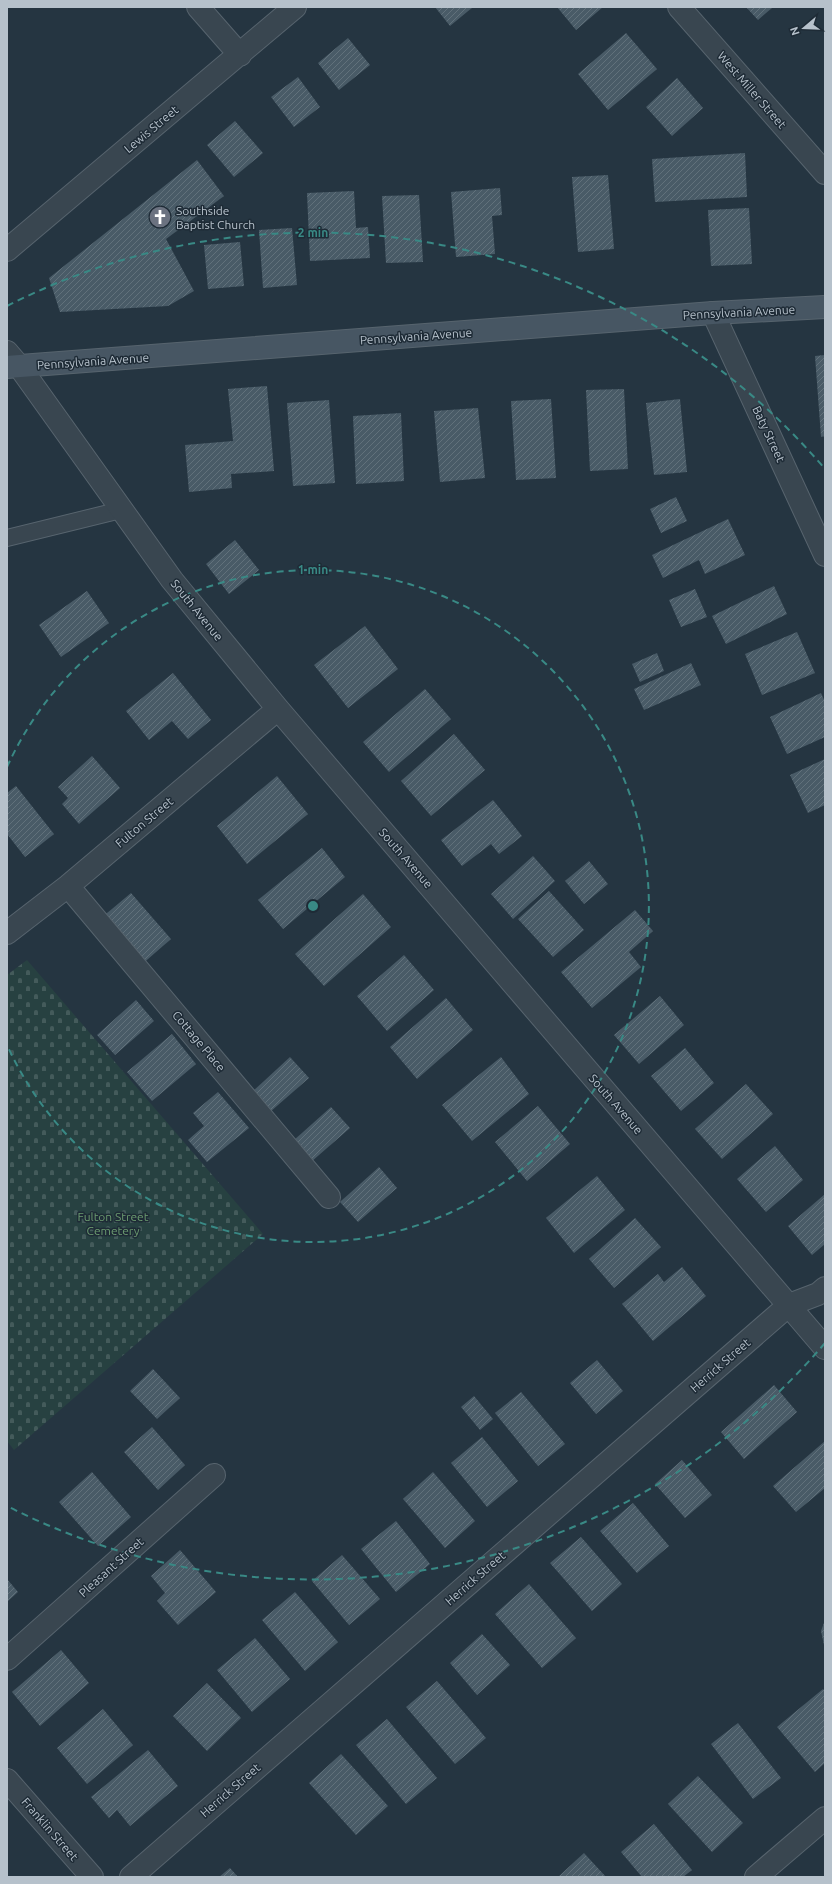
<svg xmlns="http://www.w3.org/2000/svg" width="832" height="1884" viewBox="0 0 832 1884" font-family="Ubuntu,sans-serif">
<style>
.cemetery{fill:url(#cemetery-stones)}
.building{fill:url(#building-hatch)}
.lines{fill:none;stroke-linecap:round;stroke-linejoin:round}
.lane-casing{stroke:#57646e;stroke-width:18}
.street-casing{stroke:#57646e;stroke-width:24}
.secondary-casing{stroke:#57646e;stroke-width:24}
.lane{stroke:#394650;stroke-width:16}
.street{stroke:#394650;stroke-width:22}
.secondary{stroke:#475663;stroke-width:22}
.ring{fill:none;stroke:#398985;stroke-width:2;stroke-dasharray:7 5}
.labels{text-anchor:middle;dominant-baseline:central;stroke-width:3;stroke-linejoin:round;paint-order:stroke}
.street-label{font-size:12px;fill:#b6c1cb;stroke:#1e2b36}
.poi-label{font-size:12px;fill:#b6c1cb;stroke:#1e2b36;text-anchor:start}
.park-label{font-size:12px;fill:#6c9c70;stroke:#1e2b36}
.centre{fill:#398985;stroke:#1e2b36;stroke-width:2}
.ring-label{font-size:12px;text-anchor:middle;font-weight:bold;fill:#398985;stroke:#1e2b36;stroke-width:3;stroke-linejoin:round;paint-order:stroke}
</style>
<defs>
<pattern id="cemetery-stones" width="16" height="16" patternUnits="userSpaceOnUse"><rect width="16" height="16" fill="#274141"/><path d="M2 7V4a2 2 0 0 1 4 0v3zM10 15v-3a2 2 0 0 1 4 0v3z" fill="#445b5b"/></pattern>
<pattern id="building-hatch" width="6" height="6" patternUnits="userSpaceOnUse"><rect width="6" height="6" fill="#495b67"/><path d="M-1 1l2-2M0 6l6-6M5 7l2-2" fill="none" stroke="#61717b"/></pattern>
</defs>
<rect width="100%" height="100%" fill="#253541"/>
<path class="cemetery" d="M27 960 263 1234 14 1450 7 1441V975Z"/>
<path class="building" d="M435 7H473L450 26Z
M557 7H603L576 30Z
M746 7H773L758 20Z
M626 33 657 69 608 110 578 74Z
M348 38 370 65 339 90 318 63Z
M298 77 320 107 294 127 271 97Z
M677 78 703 108 672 136 646 107Z
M235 121 263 153 234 177 207 145Z
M745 153 747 197 655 202 652 159Z
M197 160 224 196 166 239 194 291 168 306 60 312 49 278Z
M608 175 614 249 578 252 572 177Z
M500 188 502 215 492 216 495 254 456 257 451 192Z
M354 191 356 228 368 227 370 258 310 261 307 193Z
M419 195 423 262 386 263 382 196Z
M749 208 752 264 711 266 708 210Z
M292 228 297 285 263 288 259 230Z
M240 242 244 286 208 289 204 245Z
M825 355V436L821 437 815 356Z
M267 386 274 471 231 474 232 488 189 492 185 445 233 441 228 389Z
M624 389 628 469 590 471 586 390Z
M551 399 556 478 516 480 511 401Z
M680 399 687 472 654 475 646 403Z
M329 400 335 483 293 486 287 403Z
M478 408 485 478 440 482 434 411Z
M401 413 404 481 356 484 353 416Z
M676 497 687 521 661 533 650 509Z
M728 519 745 555 705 574 699 560 663 578 652 555Z
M235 540 259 570 229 594 206 564Z
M774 586 787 614 726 644 712 616Z
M695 589 707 617 681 627 669 600Z
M87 591 109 623 61 657 39 625Z
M365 626 398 669 348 708 314 665Z
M797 632 815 673 762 695 745 654Z
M657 653 664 671 640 682 632 664Z
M691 663 701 685 644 710 634 689Z
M173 673 211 720 188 739 172 721 149 740 126 711Z
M425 689 451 719 389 772 363 742Z
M821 693 825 702V737L787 754 770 717Z
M454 734 485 770 431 816 401 781Z
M92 756 120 788 79 824 62 804 68 798 58 787Z
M825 759V805L808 813 790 775Z
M277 776 308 814 247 864 217 826Z
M16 786 54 834 25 857 7 834V793Z
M493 800 522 836 499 854 491 844 462 866 441 840Z
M322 848 345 877 283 929 258 900Z
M533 856 555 881 513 919 491 894Z
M589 861 608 884 584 904 565 881Z
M549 891 584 930 553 957 518 919Z
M131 893 171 939 140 966 100 919Z
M363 894 391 927 324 986 295 954Z
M635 910 653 931 629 952 641 967 592 1008 561 972Z
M404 955 434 990 387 1031 357 996Z
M660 996 684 1025 639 1064 614 1035Z
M446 998 473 1030 417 1079 390 1047Z
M136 1000 154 1021 115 1055 97 1035Z
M172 1034 196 1064 152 1101 127 1072Z
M685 1048 714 1083 681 1111 651 1076Z
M290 1057 309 1078 270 1112 252 1092Z
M501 1057 529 1094 472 1141 442 1105Z
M746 1084 773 1114 722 1159 695 1129Z
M218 1092 249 1128 207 1162 188 1140 204 1126 193 1113Z
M538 1106 570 1144 527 1181 495 1142Z
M331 1107 350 1128 311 1162 293 1141Z
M775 1146 803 1180 766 1212 737 1179Z
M379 1167 397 1188 358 1222 340 1202Z
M597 1176 625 1210 574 1253 546 1218Z
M825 1194V1244L812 1255 788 1226Z
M635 1218 661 1247 614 1288 589 1259Z
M682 1267 706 1296 653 1341 622 1304 658 1274 664 1282Z
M597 1360 623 1391 596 1414 570 1383Z
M153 1369 180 1398 157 1419 130 1391Z
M774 1385 797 1412 744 1459 721 1432Z
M521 1392 565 1444 538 1466 495 1413Z
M474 1396 493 1419 480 1430 461 1407Z
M152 1427 185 1465 158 1490 124 1452Z
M482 1437 518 1481 487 1507 451 1463Z
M825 1441V1488L796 1512 773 1486Z
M682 1460 712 1495 685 1518 655 1484Z
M92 1472 131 1517 98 1546 59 1502Z
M433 1472 475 1521 445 1548 403 1499Z
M633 1503 669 1546 637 1573 600 1531Z
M396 1521 430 1564 396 1592 361 1549Z
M581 1537 622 1584 592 1611 550 1563Z
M180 1550 216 1592 178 1625 157 1601 165 1593 151 1576Z
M342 1555 380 1599 349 1625 312 1581Z
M7 1579 18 1592 7 1602Z
M529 1584 576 1638 542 1668 495 1614Z
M295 1592 338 1642 305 1671 262 1620Z
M825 1620V1645H824L821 1631Z
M482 1634 510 1665 477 1695 450 1663Z
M255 1638 290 1679 252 1712 217 1670Z
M61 1650 89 1683 40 1726 12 1692Z
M437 1681 486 1738 455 1764 406 1707Z
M207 1683 241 1718 207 1751 173 1716Z
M823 1689 825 1691V1763L815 1772 777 1727Z
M103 1709 133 1745 87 1784 57 1748Z
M387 1719 437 1778 406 1804 356 1745Z
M738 1723 781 1778 753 1799 711 1744Z
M148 1750 178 1786 130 1826 117 1810 109 1818 91 1797Z
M341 1754 388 1806 356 1835 309 1783Z
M698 1776 743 1823 712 1852 668 1804Z
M654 1824 692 1870 683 1877H642L621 1852Z
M584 1853 606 1877H558Z
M230 1868 238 1877H219Z"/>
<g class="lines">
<g class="lane-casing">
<path id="lane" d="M7 538 121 510"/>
</g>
<g class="street-casing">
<path id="street" d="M198 7 240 55
M679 7 825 173
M7 250 295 7
M713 313 825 555
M7 352 19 366 172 580 278 709 825 1348
M68 886 329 1197
M7 933 68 886 278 709
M7 1659 214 1475
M7 1780 92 1877
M131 1877 789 1305 818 1294 825 1288
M756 1877 825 1818"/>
</g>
<g class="secondary-casing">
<path id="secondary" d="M7 367 713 313 825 307"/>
</g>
<use href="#lane" class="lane"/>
<use href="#street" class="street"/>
<use href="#secondary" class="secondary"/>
</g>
<g class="ring">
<path d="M7 767A336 336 0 1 1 7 1045"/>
<path d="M825 1343A673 673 0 0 1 7 1506M7 306A673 673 0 0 1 825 469"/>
</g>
<defs>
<g id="church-disc" transform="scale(1.15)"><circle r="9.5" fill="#6b7280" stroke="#1e2b36"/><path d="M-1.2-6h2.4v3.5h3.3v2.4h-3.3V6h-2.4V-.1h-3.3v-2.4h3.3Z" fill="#fff"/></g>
</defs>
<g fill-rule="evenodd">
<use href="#church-disc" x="160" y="217"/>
</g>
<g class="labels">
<g class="street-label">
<text transform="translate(752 90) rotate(49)">West Miller Street</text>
<text transform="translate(151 129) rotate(-40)">Lewis Street</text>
<text transform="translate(739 312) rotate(-3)">Pennsylvania Avenue</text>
<text transform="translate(416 336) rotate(-4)">Pennsylvania Avenue</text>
<text transform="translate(93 361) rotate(-4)">Pennsylvania Avenue</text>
<text transform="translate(769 434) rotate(65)">Baty Street</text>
<text transform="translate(197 610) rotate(51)">South Avenue</text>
<text transform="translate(144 822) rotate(-40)">Fulton Street</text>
<text transform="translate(406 858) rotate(49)">South Avenue</text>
<text transform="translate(199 1041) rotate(50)">Cottage Place</text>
<text transform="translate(616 1104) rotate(49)">South Avenue</text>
<text transform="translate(720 1365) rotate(-41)">Herrick Street</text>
<text transform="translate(111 1567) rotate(-42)">Pleasant Street</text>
<text transform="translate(475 1578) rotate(-41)">Herrick Street</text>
<text transform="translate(230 1790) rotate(-41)">Herrick Street</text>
<text transform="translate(50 1829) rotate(49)">Franklin Street</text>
</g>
<g class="poi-label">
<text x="176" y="210">Southside<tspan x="176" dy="14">Baptist Church</tspan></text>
</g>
<g class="park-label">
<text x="113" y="1216">Fulton Street<tspan x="113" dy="14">Cemetery</tspan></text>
</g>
</g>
<circle cx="313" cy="906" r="6" class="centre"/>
<g class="ring-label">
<text x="313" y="237">2 min</text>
<text x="313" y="574">1 min</text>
</g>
<rect width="832" height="1884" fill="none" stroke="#b6c1cb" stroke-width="16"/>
<g transform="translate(804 28) rotate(251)" stroke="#1e2b36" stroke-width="3" paint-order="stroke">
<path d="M0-3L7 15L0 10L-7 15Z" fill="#b6c1cb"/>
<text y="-6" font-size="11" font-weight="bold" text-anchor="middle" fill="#b6c1cb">N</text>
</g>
</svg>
